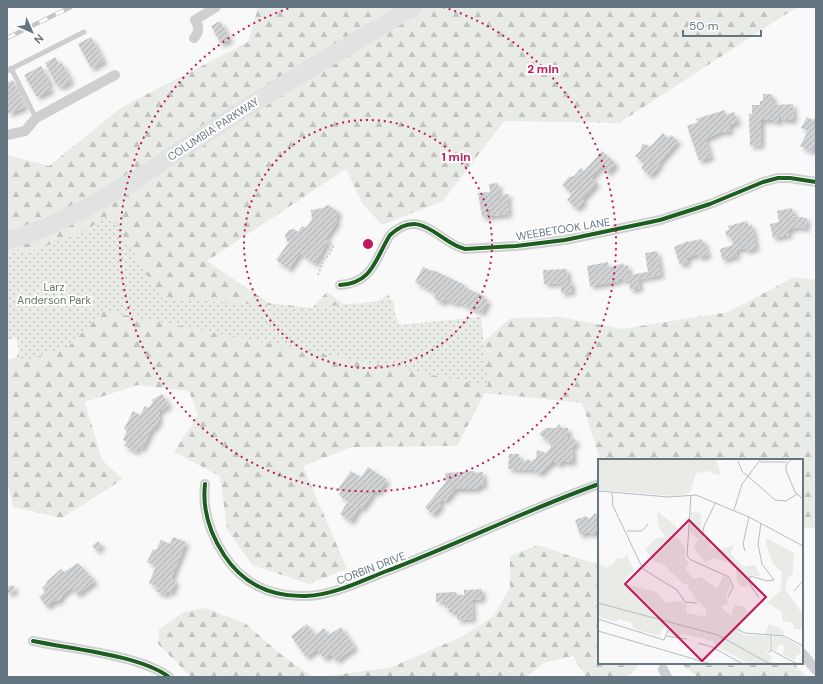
<svg xmlns="http://www.w3.org/2000/svg" width="823" height="684" viewBox="0 0 823 684" font-family="'DM Sans',sans-serif">
<style>
.forest{fill:url(#forest-firs)}
.park{fill:url(#park-dots)}
.building{fill:url(#building-hatch);filter:url(#shadow)}
.lines{fill:none;stroke-linecap:round;stroke-linejoin:round}
.path{stroke:#cbcccd;stroke-width:2;stroke-dasharray:2 2;stroke-linecap:butt}
.lane{stroke:#cecfd0;stroke-width:5}
.street{stroke:#cecfd0;stroke-width:10}
.highway{stroke:#e1e2e2;stroke-width:18}
.rail-casing{stroke:#c3c5c6;stroke-width:4.5}
.rail{stroke:#fff;stroke-width:3;stroke-dasharray:9;stroke-linecap:butt}
.cycleway-casing{stroke:#fff;stroke-width:6}
.cycleway{stroke:#1b5e20;stroke-width:4}
.ring{fill:none;stroke:#c2185b;stroke-width:2;stroke-dasharray:2 4}
.labels{text-anchor:middle;dominant-baseline:central;stroke-width:4;stroke-linejoin:round;paint-order:stroke}
.street-label{font-size:11px;fill:#657683;stroke:#fff}
.park-label{font-size:11px;fill:#687a64;stroke:#fff}
.inset-road{fill:none;stroke:#b5bdc3;stroke-width:1}
.view{fill:#c2185b;fill-opacity:0.15;stroke:#c2185b;stroke-width:2}
.inset-edge{fill:none;stroke:#657683;stroke-width:2}
.centre{fill:#c2185b;stroke:#fff;stroke-width:2}
.ring-label{font-size:12px;text-anchor:middle;font-weight:bold;fill:#c2185b;stroke:#fff;stroke-width:4;stroke-linejoin:round;paint-order:stroke}
</style>
<defs>
<pattern id="forest-firs" width="22" height="20" patternUnits="userSpaceOnUse"><rect width="22" height="20" fill="#e8ebe6"/><path d="M5 1l3.5 6h-7zM16 11l3.5 6h-7z" fill="#c0c3c0"/></pattern>
<pattern id="park-dots" width="8" height="8" patternUnits="userSpaceOnUse"><rect width="8" height="8" fill="#e8ebe6"/><path d="M2 2h.1M6 6h.1" fill="none" stroke="#c0c3c0" stroke-width="1.8" stroke-linecap="round"/></pattern>
<pattern id="building-hatch" width="6" height="6" patternUnits="userSpaceOnUse"><rect width="6" height="6" fill="#d0d2d3"/><path d="M-1 1l2-2M0 6l6-6M5 7l2-2" fill="none" stroke="#acafb1"/></pattern>
<filter id="shadow"><feDropShadow dx="3.5" dy="3.5" stdDeviation="2" flood-color="#0004"/></filter>
</defs>
<rect width="100%" height="100%" fill="#f9f9f9"/>
<path class="forest" d="M258 7H801L794 9 619 123 504 121 443 201 382 225 362 203 346 169 207 261 269 303 312 308 327 292 355 312 389 295 412 361 466 356 511 318 561 317 622 329 728 312 794 277 816 280V529L802 527V460H644L640 457 625 460H600L582 403 485 393 457 446 352 447 303 466 347 569 309 584 252 565 227 529 220 476 174 452 198 415 189 391 138 385 85 402 102 460 123 479 62 518 13 507 7 479V360L17 357 22 339 7 330V155L49 166 122 107 248 42Z
M538 545 586 561 599 563V663H641L627 677H586L573 656 544 663 526 677H319L389 668 461 637 494 616 510 587V556Z
M206 608 246 624 279 653 313 677H191L158 644 159 629 184 612Z
M680 663H794L806 677H698Z"/>
<path class="park" d="M110 214 161 298 309 308 393 300 396 325 481 317 488 386 104 311 67 348 22 361 16 338 7 340V254L22 249 25 254 85 231Z"/>
<path class="building" d="M220 21 230 39 221 44 211 26Z
M91 37 104 61 91 68 78 44Z
M55 57 59 65 62 63 71 81 61 87 60 85 57 86 45 63Z
M41 66 50 83 48 85 51 90 37 97 24 75Z
M13 80 25 107 8 114 7 83Z
M763 94H772V101H775V105L793 104 794 120H782L781 117H779V122H774V120H761V145L750 146 749 114H752V105H760V101H763Z
M725 110 726 115 734 112 738 122 729 125 731 130 724 133 723 131 705 139 711 157 699 161 687 126 698 122 696 119Z
M816 115V144L811 152 800 146 808 131 801 128 807 117 813 120Z
M663 133 668 138 671 135 678 141 658 164 660 165 650 176 641 168 644 164 635 156 641 150 642 144 648 145 650 147Z
M602 151 616 164 608 173 601 166 591 178 597 183 582 199 584 201 577 209 567 200 572 194 562 185 569 177 574 176 581 168 584 171Z
M498 183 499 195 509 194V198H507L509 214 482 217 478 193 490 192 489 184Z
M328 205 339 212 336 217 337 222 325 239 328 241 315 264 300 253 289 269 276 260 289 242 286 240 285 235 289 230 294 229 298 232 302 226 306 228 312 219 311 210 323 208Z
M792 208 794 216 807 218 806 229 798 227 788 230 789 235 773 238 770 224 779 222 777 211Z
M747 221 749 226 752 225 756 248 745 251V248L736 250 737 256 722 260 720 249 733 245 731 236 727 237 725 231 729 230 728 226Z
M701 239 702 241H704L708 255 699 258 698 254 686 258 688 262 680 265 674 247 688 241V242Z
M657 251 661 275 638 279 640 288 630 290 629 280 623 281V278L619 279V281L590 286 587 266 608 262 609 268 623 263 624 266 628 265 629 275 648 272 645 253Z
M423 267 432 271 433 270 465 285 464 287 484 296 483 298 488 300 482 313 457 302 456 304 445 299 443 303 434 299 436 294 415 282Z
M567 269 568 281H571L572 292 561 293V283L544 284 543 270Z
M162 394 169 405 158 412 160 413 158 417 160 418 154 429 152 428 142 449 138 447 136 452 124 446 127 442 123 440 127 431 124 429 133 411 140 415 145 406 148 408 150 406 153 402 152 400Z
M559 424 562 428H568V440L572 437 577 442 571 449 573 451V462H561L558 466 556 462H552L539 474 534 470 508 469 509 454H519V457L524 462 528 459 532 462 533 459H536L537 450 546 453 551 447V441L546 440 539 434 546 428H556Z
M368 467 387 480 378 493 375 490 362 509 359 507 351 522 340 514 347 503 352 505 339 495 341 491 338 489 351 471 361 477Z
M475 471V473L483 472 484 485 478 486V489H455L445 501 442 499 439 503 441 505 433 515 425 507 446 482 445 473Z
M595 513 599 517V529L594 535 589 532 580 535 575 520 586 516 589 519Z
M173 537 186 542 171 579 176 581 171 593 167 591 165 595 155 591 157 587 149 583 156 566 147 562 153 549 156 550 161 540 170 544Z
M98 541 102 546 97 551 92 546Z
M78 563 95 581 77 595 72 587 61 596 62 597 58 601H54L47 607 39 597 45 592 42 588 47 583 46 582 61 569 64 572Z
M13 585 15 591 7 594V587Z
M482 589V599L468 600 472 601 473 619 457 620V612H449V608H445V601L436 602V593L456 592 457 595H464V590Z
M307 624 315 635 324 628 329 635 341 627 355 647 336 661 331 654 324 659 317 649 306 657 291 636Z"/>
<g class="lines">
<path class="path" d="M95 66 99 72
M318 275 324 259 329 255 333 247 330 241 325 239"/>
<path class="lane" d="M11 68 36 118
M7 71 84 32"/>
<path class="street" d="M194 38C200 31 199 27 195 20L216 7
M7 135 25 131 36 118 115 75
M340 285C373 283 375 259 390 235 422 206 438 243 465 249L516 246 565 240 660 220 710 204 763 182 778 178H790L816 182
M205 484C202 510 209 532 224 555 243 584 271 597 306 596 333 595 359 582 384 572 456 545 526 510 599 484
M33 641C71 649 140 655 169 677
M802 653 816 670
M663 669 667 677"/>
<path class="highway" d="M7 241C94 215 168 156 244 109 300 74 357 41 413 7"/>
<g class="rail-casing">
<path id="rail" d="M7 38 71 7"/>
</g>
<use href="#rail" class="rail"/>
<g class="cycleway-casing">
<path id="cycleway" d="M340 285C373 283 375 259 390 235 422 206 438 243 465 249L516 246 565 240 660 220 710 204 763 182 778 178H790L816 182
M205 484C202 510 209 532 224 555 243 584 271 597 306 596 333 595 359 582 384 572 456 545 526 510 599 484
M33 641C71 649 140 655 169 677"/>
</g>
<use href="#cycleway" class="cycleway"/>
</g>
<g class="ring">
<circle cx="368" cy="244" r="124"/>
<path d="M443 7A248 248 0 1 1 293 7"/>
</g>
<g class="labels">
<g class="street-label">
<text transform="translate(213 129) rotate(-33)">COLUMBIA PARKWAY</text>
<text transform="translate(563 229) rotate(-9)">WEEBETOOK LANE</text>
<text transform="translate(371 568) rotate(-21)">CORBIN DRIVE</text>
</g>
<g class="park-label">
<text x="54" y="287">Larz<tspan x="54" dy="13">Anderson Park</tspan></text>
</g>
</g>
<g transform="translate(598 459)">
<rect width="205" height="205" fill="#f9f9f9"/>
<path d="M0 0H118L123 16 115 15 113 12 98 14 92 34 77 37 0 31Z" fill="#e8ebe6"/>
<path d="M59 52 79 68 76 75 87 89V100L91 103 87 110 95 120 103 118 119 130 125 117 130 119 133 126 128 137 130 144 123 148 133 157 137 146 147 148 150 154 141 165 143 171 134 168 135 174 174 197 173 202 178 205H151L118 187 115 182 85 175 80 177 71 176 67 169 63 172 62 177 39 171 35 169 34 164 21 160 18 163 3 159 0 154V84L2 105 8 109 15 105 19 99 23 100 29 96 36 112 27 120V125L58 133 68 144 81 142 89 145 88 154 109 158 107 149 95 138 99 130 94 125H86L65 105 56 102 47 90 59 79 67 78 60 66ZM93 53 103 54V79L113 81 112 87 115 89 125 90 136 86 133 93 134 97 146 108 157 106 162 117 151 116 149 127 144 128 139 121 138 110 130 103 115 99 108 103 105 101 96 88 100 80 91 72ZM168 79 196 94 195 114 189 121 187 130 205 156 204 170H196L195 164 184 162V153L169 144 183 131 184 113 175 105 168 85ZM171 165 185 171 186 177 167 175Z" fill="#e8ebe6"/>
<path d="M94 120 123 163H130L136 166 134 169 146 176 172 177 171 193 145 188 114 172 117 159 89 128ZM175 177 185 178 203 188 202 196 200 195 196 201 184 195 187 188 182 185 178 192 174 189Z" fill="#e8ebe6"/>
<path class="inset-road" d="M194 0 188 6V11L197 33 205 40M140 2 144 12 177 41 188 42 199 35M162 3H189M0 32 71 38 98 36 151 58 205 87M14 34 15 47 45 110 79 131 87 143 99 144M93 36 89 97 93 101 131 118 135 128 130 138M136 51 144 25 163 0M29 72H44L50 65M104 78 106 67 118 43M147 92 145 85 151 58M196 132 205 122M161 139 151 124 152 117 169 122 176 121 164 105 160 85 163 64M0 144 120 176 172 205M0 160 66 181 70 171M136 169 147 174 186 177 205 187M0 172 113 205M68 177 89 180M100 184 114 188 145 205M173 191 199 205M171 194 173 191V175"/>
<path class="view" d="M91 61 168 138 104 202 27 125Z"/>
<rect width="205" height="205" class="inset-edge"/>
</g>
<circle cx="368" cy="244" r="6" class="centre"/>
<g class="ring-label">
<text x="543" y="73">2 min</text>
<text x="456" y="161">1 min</text>
</g>
<rect width="823" height="684" fill="none" stroke="#657683" stroke-width="16"/>
<g transform="translate(32 32) rotate(135)" stroke="#ffffff" stroke-width="3" paint-order="stroke">
<path d="M0-3L7 15L0 10L-7 15Z" fill="#657683"/>
<text y="-6" font-size="11" font-weight="bold" text-anchor="middle" fill="#657683">N</text>
</g>
<path d="M683 30v6h78v-6" fill="none" stroke="#657683" stroke-width="2"/>
<text x="689" y="30" font-size="12" fill="#657683" stroke="#ffffff" stroke-width="3" paint-order="stroke">50 m</text>
</svg>
